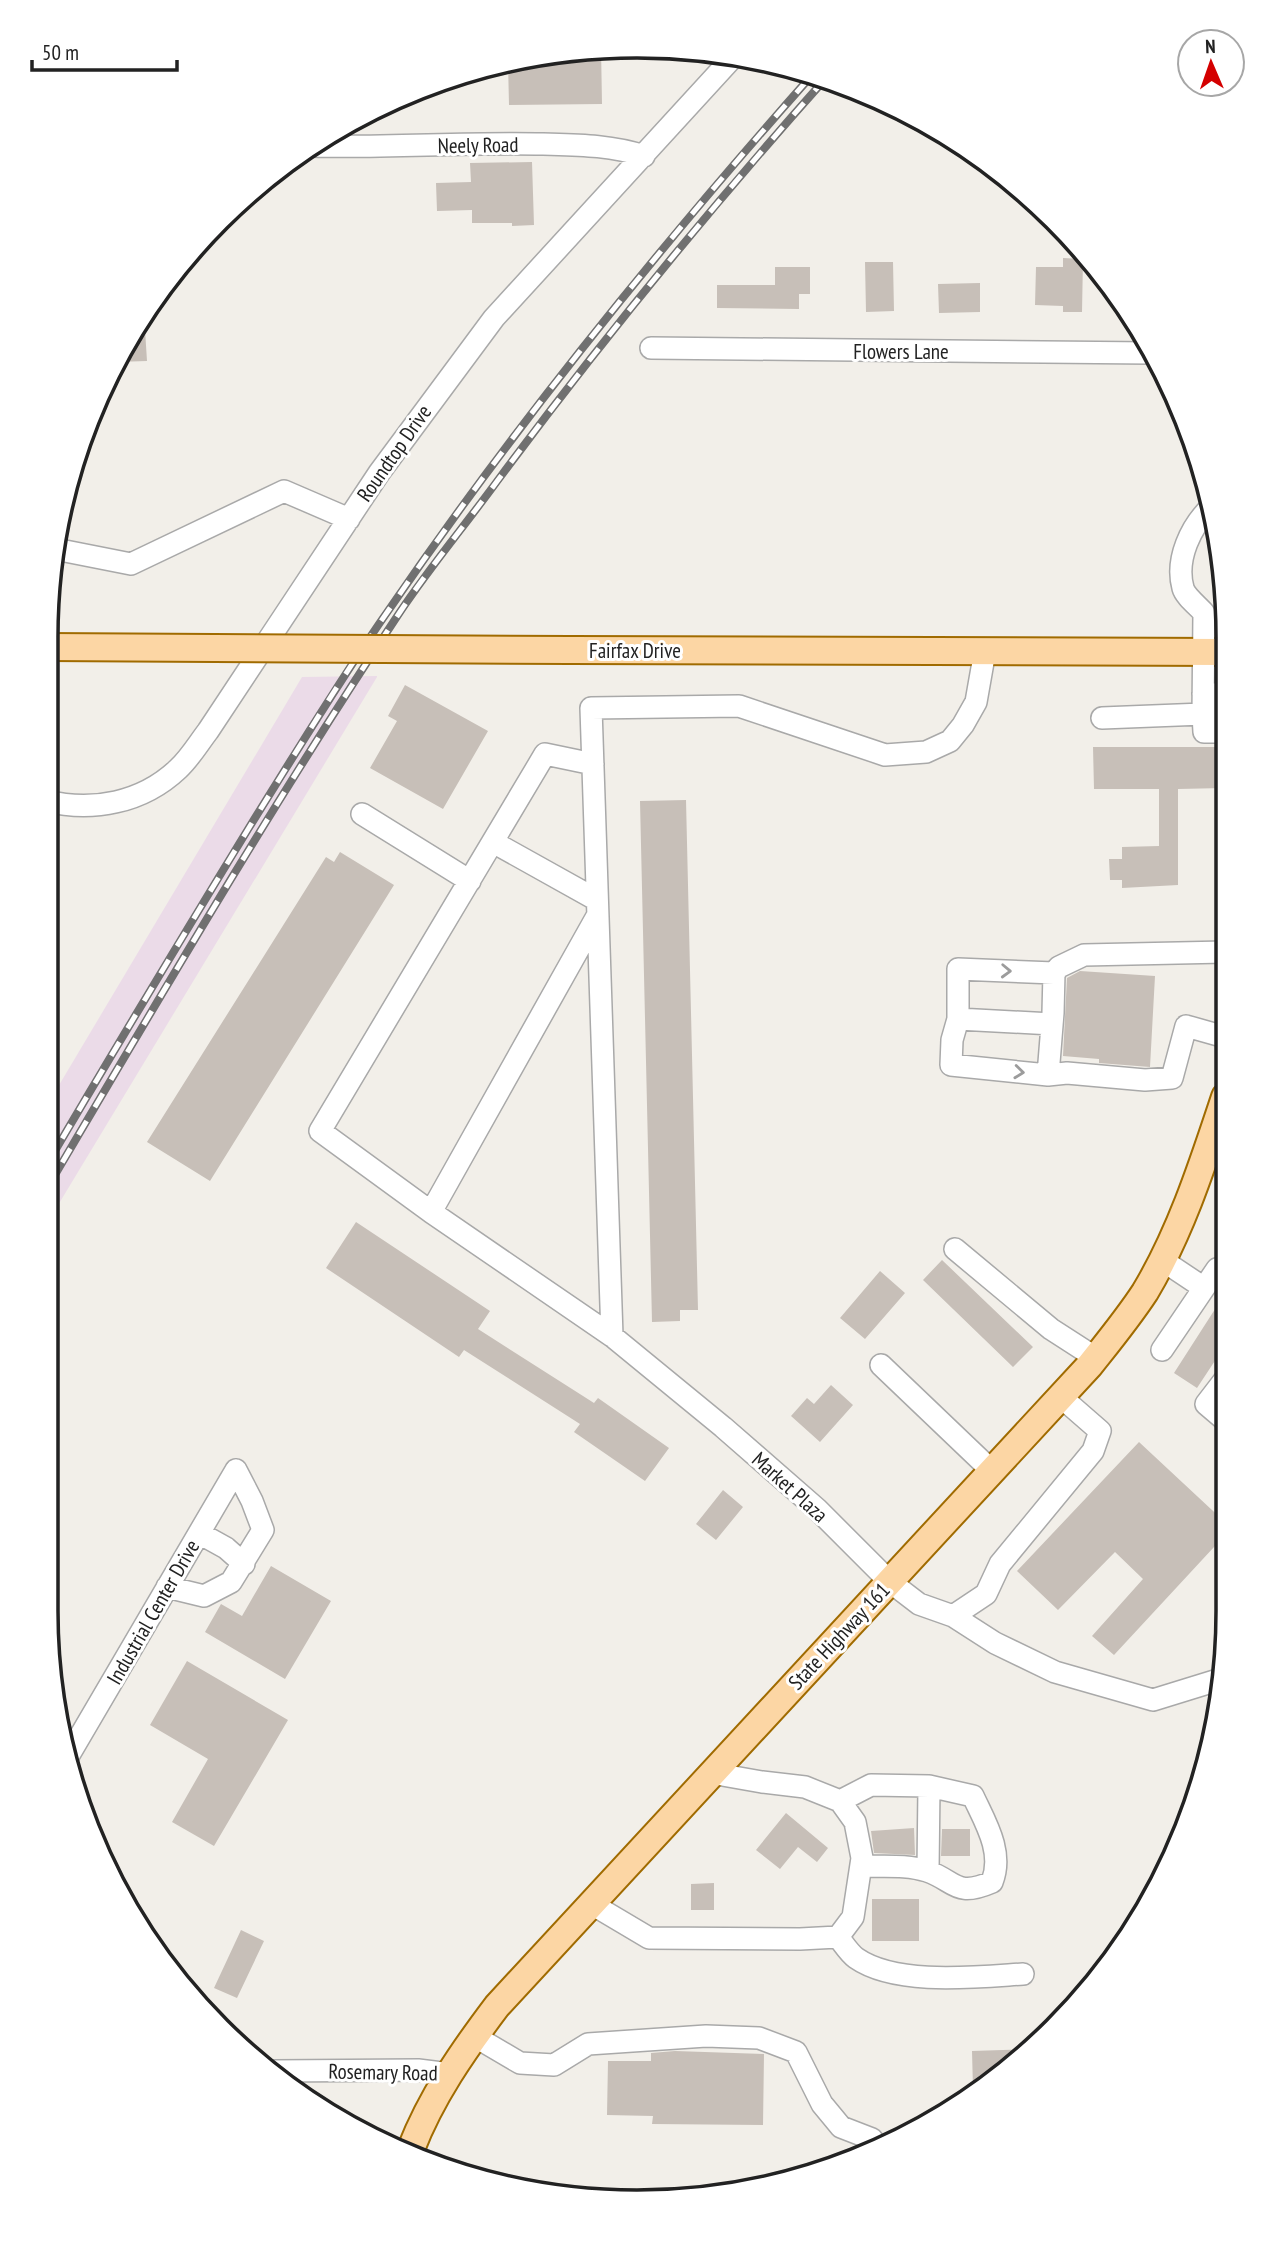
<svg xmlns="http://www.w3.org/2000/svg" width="1274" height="2248" viewBox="0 0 1274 2248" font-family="'PT Sans Narrow',sans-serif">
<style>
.industrial{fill:#ebdbe8}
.building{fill:#c7bfb8}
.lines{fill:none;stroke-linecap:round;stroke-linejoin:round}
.minor-casing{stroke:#a9a9a9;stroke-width:24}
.major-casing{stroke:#a06b00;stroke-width:30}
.minor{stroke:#fff;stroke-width:21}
.major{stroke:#fcd6a4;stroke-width:26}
.rail-casing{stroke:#707070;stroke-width:8}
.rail{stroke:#fff;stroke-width:5;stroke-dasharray:16;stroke-linecap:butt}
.major-bridge-casing{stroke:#a06b00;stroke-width:30;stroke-linecap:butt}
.major-bridge{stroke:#fcd6a4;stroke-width:26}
.oneway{stroke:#9c9c9c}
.labels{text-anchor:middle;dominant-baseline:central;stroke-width:6;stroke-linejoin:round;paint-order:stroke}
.street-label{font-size:21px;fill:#222;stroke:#fff}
.rim{fill:none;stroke:#222;stroke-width:3.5}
</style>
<rect width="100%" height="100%" fill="#f2efe9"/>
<path class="industrial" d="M377 676V677L46 1225V1107L302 677Z"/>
<path class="building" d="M601 47 602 104 509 105 508 62Z
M532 162 534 225 512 226V223H472V210L437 211 436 183 471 182 470 163Z
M1063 258 1083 259 1082 312H1063V306L1035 305 1036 267H1063Z
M865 262H893L894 311 866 312Z
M775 267H810V294H799V309L717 308V285H775Z
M980 283V312L939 313 938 284Z
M144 314 147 361 116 362 125 341Z
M405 685 488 731 443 809 370 768 397 721 388 716Z
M1093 747H1224V788L1178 789V885L1122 888V880H1110L1109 859H1122V847L1159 846V789H1094Z
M686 800 698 1310H680V1321L652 1322 640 801Z
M340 852 394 885 210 1181 147 1142 326 857 334 862Z
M1080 971 1155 976 1150 1067 1099 1063V1059L1063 1056 1067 978Z
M356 1222 490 1311 478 1329 594 1403 598 1398 669 1448 645 1481 574 1432 580 1424 464 1350 459 1357 326 1268Z
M942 1260 1033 1347 1013 1367 923 1280Z
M880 1271 905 1293 865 1339 840 1318Z
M1226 1292V1344L1197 1388 1174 1373Z
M831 1385 853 1405 820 1442 791 1416 807 1398 814 1404Z
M1139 1442 1227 1524V1533L1114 1655 1092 1636 1143 1579 1115 1552 1058 1610 1017 1571Z
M723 1490 743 1507 716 1540 696 1524Z
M271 1566 331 1601 285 1679 205 1632 221 1604 242 1616Z
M187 1661 288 1720 214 1846 172 1822 208 1759 150 1725Z
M786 1813 828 1848 817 1862 798 1847 780 1869 756 1850Z
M914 1828 915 1855 874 1853 871 1831Z
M942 1829H970V1856H941Z
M714 1883V1910H691V1884Z
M872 1899H919V1941H872Z
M241 1930 264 1941 237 1998 214 1988Z
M1032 2049 1027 2056 973 2089 972 2051Z
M675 2051 764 2054 763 2125 652 2124 653 2116 607 2115 608 2061H651V2053Z"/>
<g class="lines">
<g class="minor-casing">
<path id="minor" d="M312 146C389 148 466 142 543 144 577 145 611 145 644 156
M651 348 1151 353
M55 549 131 564 284 491 349 519
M985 651 976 702 963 725 950 741 926 752 885 755 739 706 591 708 612 1336 723 1427 817 1509 889 1581 919 1604 953 1616 986 1594 1000 1564 1093 1451 1100 1431 1061 1397
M1203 694H1224
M1222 715 1203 714 1204 732H1222
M1102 718 1203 714 1204 613C1198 606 1185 596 1183 588 1175 559 1191 526 1211 507
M593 764 545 754 320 1131 431 1212 612 1336
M46 801C93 812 142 803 178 769 190 758 198 744 208 731L379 473 494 318 735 55
M362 814 470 881
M493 842 597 900
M1054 973 958 969V1019L952 1040 951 1065 1048 1075 1067 1073 1145 1080 1172 1078 1186 1026 1225 1037
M958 1019 1052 1024
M1048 1075 1053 1013 1054 973 1059 967 1084 955 1225 952
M431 1212 596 918
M955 1249 1051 1329 1096 1358
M1162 1260 1204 1288 1217 1269 1226 1271
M1162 1350 1204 1288
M881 1365 992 1471
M1226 1378 1206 1404 1226 1421
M199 1533 226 1548 244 1564
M167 1587 204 1596 231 1582 263 1530 252 1501 236 1470
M953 1616 995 1643 1055 1672 1153 1700 1221 1679
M69 1755 236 1470
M840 1801 871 1785 929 1786 973 1796C985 1822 1004 1852 992 1882 955 1898 956 1881 927 1871 906 1864 882 1867 861 1866
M928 1871 929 1786
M590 1903 649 1938 800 1939 838 1937 853 1917 862 1858 855 1822 840 1801 805 1787 762 1782 711 1773
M838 1937C843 1943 849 1953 856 1958 896 1986 976 1977 1023 1974
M474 2036 520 2063 554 2065 588 2044 706 2036 759 2038 796 2052 822 2104 841 2127 872 2139 871 2153
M274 2071 418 2070 450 2074"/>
</g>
<g class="major-casing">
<path id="major" d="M570 650 1224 652
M411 2149C431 2097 463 2051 497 2006L1090 1365C1109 1341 1128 1318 1145 1292 1181 1232 1203 1163 1225 1097"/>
</g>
<use href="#minor" class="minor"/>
<use href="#major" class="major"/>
<g class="rail-casing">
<path id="rail" d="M46 1166C113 1052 181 939 250 826 295 754 339 681 388 611 517 423 662 244 813 74
M46 1190C161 995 275 800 400 612 430 567 466 524 498 480 601 341 712 206 827 77"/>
</g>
<use href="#rail" class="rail"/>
<g class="major-bridge-casing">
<path id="major-bridge" d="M47 647 570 650"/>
</g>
<use href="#major-bridge" class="major-bridge"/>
</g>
<defs><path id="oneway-chevron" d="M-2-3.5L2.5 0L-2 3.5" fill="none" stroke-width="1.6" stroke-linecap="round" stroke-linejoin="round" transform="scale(1.75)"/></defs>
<g class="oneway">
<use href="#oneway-chevron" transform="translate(1006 971) rotate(2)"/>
<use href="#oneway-chevron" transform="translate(1019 1072) rotate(6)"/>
</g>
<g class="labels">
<g class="street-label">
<text transform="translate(478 145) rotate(-1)">Neely Road</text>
<text x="901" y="351">Flowers Lane</text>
<text transform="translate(394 453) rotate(-55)">Roundtop Drive</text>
<text x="635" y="650">Fairfax Drive</text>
<text transform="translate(790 1487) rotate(42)">Market Plaza</text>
<text transform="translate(153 1612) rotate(-60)">Industrial Center Drive</text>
<text transform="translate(839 1636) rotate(-47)">State Highway 161</text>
<text transform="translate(383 2072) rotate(1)">Rosemary Road</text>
</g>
</g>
<path d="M0 0H1274V2248H0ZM637 58H637A579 579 0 0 1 1216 637V1611A579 579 0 0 1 637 2190H637A579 579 0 0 1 58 1611V637A579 579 0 0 1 637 58Z" fill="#fff" fill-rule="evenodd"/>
<path class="rim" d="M637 58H637A579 579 0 0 1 1216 637V1611A579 579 0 0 1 637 2190H637A579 579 0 0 1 58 1611V637A579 579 0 0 1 637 58Z"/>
<g transform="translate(1211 63) rotate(358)"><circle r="33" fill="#ffffff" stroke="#a7a7a7" stroke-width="2"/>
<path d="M0-5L12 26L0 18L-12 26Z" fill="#d40000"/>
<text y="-10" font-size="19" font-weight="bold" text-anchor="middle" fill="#222222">N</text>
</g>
<path d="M32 60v10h145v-10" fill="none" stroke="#222222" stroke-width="3.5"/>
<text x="42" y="60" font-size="21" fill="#222222" stroke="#ffffff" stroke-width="5" paint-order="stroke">50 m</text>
</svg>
